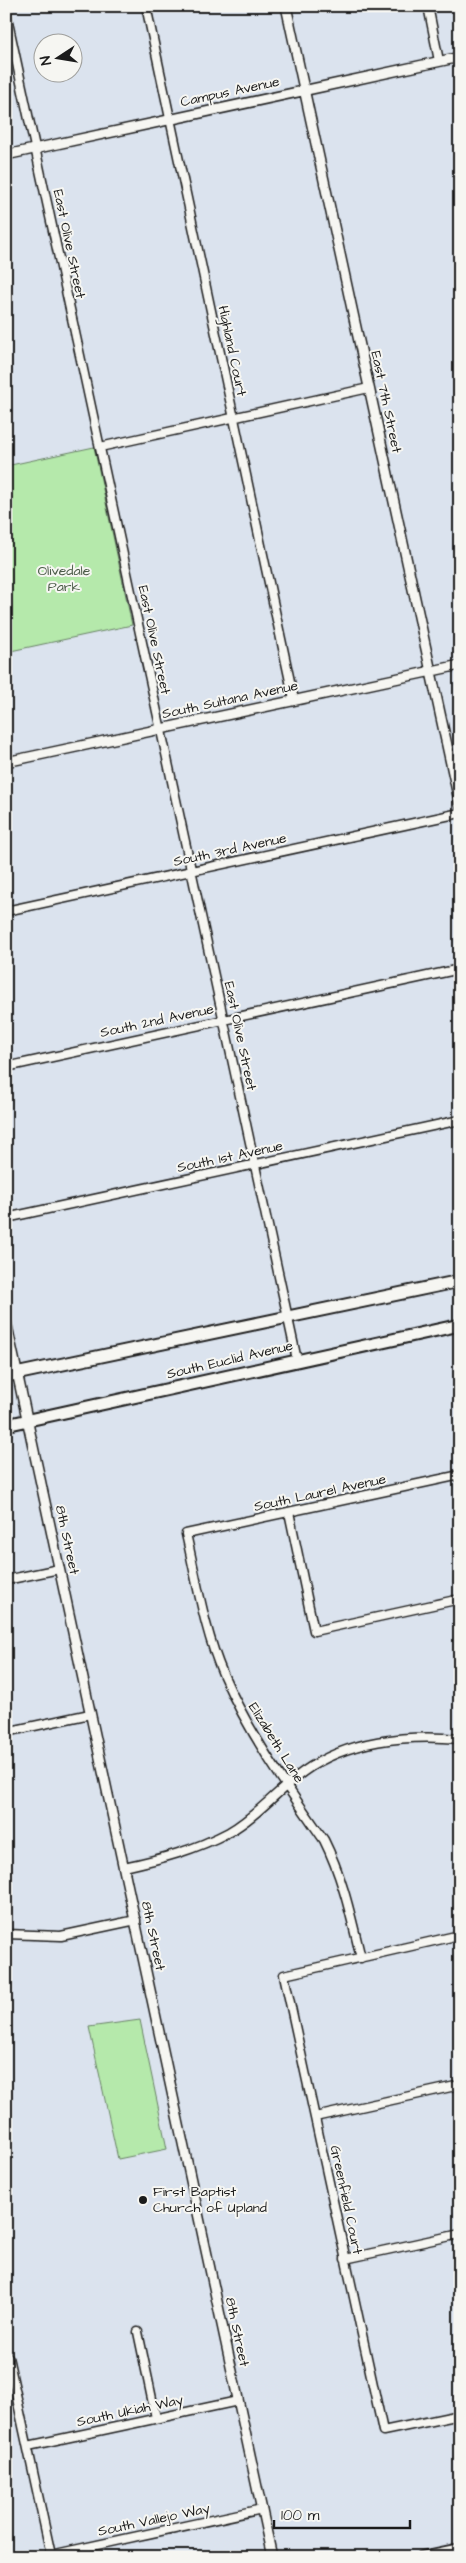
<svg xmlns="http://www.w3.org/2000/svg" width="466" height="2563" viewBox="0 0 466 2563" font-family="'Architects Daughter',sans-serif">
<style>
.green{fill:#b5e9ab;stroke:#688264}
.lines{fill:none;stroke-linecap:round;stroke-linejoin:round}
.minor-casing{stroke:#1c1c1c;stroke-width:11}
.tertiary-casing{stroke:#1c1c1c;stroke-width:12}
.secondary-casing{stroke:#1c1c1c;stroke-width:14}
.primary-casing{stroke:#1c1c1c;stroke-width:15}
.minor{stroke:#f6f6f2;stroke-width:8}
.tertiary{stroke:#f6f6f2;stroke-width:9}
.secondary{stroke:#f6f6f2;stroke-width:10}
.primary{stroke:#f6f6f2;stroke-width:11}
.poi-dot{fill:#1c1c1c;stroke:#f6f6f2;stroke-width:2}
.labels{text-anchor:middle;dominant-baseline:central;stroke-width:4;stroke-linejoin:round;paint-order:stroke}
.street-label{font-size:14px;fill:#1c1c1c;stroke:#f6f6f2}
.park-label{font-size:14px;fill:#4a5a47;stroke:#f6f6f2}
.poi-label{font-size:14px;fill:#1c1c1c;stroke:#f6f6f2;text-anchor:start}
</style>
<rect width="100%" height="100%" fill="#dbe3ee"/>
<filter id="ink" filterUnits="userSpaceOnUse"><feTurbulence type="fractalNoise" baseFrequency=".02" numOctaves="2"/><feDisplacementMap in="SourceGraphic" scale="10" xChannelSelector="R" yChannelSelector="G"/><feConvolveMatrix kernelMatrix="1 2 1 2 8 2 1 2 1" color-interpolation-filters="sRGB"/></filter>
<g filter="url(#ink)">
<path class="green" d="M94 447 132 625 6 652V466Z
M140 2020 167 2149 118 2159 89 2027Z"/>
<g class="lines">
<g class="minor-casing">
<path id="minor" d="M146 6 294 700
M428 6 439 61
M6 13 297 1360
M100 447 369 388
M6 911 460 813
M6 1067 460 969
M6 1218 460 1120
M289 1512 314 1631 460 1599
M6 1580 59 1569
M6 1732 90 1714
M124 1867C161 1859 195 1850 229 1832 257 1816 277 1791 303 1772 347 1740 407 1734 460 1739
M6 1934 61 1936 136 1920
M460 1935 284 1975 383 2431 460 2415
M361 1958C351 1917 343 1878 324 1840 287 1787 249 1734 223 1674 204 1630 197 1581 186 1534L460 1475
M315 2117 460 2085
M345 2259 460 2234
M138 2332 156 2418
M8 2357 51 2555 262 2509
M28 2446 238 2401"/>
</g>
<g class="tertiary-casing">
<path id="tertiary" d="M286 6 460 805
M6 155 460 57
M6 762 460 665
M6 1321 272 2557"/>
</g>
<g class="secondary-casing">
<path id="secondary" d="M422 2557 460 2549"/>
</g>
<g class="primary-casing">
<path id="primary" d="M6 1376 460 1281
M6 1425 460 1325"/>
</g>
<use href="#minor" class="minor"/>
<use href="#tertiary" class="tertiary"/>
<use href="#secondary" class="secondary"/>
<use href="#primary" class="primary"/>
</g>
</g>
<circle class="poi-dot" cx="143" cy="2200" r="5"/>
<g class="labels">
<g class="street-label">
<text transform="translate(230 92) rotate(-12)">Campus Avenue</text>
<text transform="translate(69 244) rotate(78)">East Olive Street</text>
<text transform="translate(232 351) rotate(78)">Highland Court</text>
<text transform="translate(386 402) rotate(78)">East 7th Street</text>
<text transform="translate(154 640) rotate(78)">East Olive Street</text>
<text transform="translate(230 700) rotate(-12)">South Sultana Avenue</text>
<text transform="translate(230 850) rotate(-12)">South 3rd Avenue</text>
<text transform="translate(157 1021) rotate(-12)">South 2nd Avenue</text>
<text transform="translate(240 1036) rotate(78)">East Olive Street</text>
<text transform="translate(230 1157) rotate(-12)">South 1st Avenue</text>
<text transform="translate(230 1360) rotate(-13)">South Euclid Avenue</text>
<text transform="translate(320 1493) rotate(-12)">South Laurel Avenue</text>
<text transform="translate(67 1540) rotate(78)">8th Street</text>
<text transform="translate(276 1743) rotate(58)">Elizabeth Lane</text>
<text transform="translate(153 1936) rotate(78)">8th Street</text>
<text transform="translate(346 2200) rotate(78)">Greenfield Court</text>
<text transform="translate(237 2332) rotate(78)">8th Street</text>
<text transform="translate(130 2411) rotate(-12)">South Ukiah Way</text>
<text transform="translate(154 2520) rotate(-12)">South Vallejo Way</text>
</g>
<g class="park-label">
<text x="64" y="571">Olivedale<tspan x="64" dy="16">Park</tspan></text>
</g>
<g class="poi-label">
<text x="153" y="2192">First Baptist<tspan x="153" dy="16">Church of Upland</tspan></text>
</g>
</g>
<rect width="466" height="2563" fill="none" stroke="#f6f6f2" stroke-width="25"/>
<rect x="12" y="12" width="441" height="2538" fill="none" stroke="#1c1c1c" stroke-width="2" filter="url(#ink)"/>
<g transform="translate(58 58) rotate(258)"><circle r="24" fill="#f6f6f2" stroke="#9f9f9c"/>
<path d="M0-4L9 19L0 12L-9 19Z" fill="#1c1c1c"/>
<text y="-8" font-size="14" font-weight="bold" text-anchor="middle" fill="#1c1c1c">N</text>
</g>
<path d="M274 2520v8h136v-8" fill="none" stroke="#1c1c1c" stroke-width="2.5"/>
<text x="281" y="2520" font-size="15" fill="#1c1c1c" stroke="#f6f6f2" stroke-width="4" paint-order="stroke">100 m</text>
</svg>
